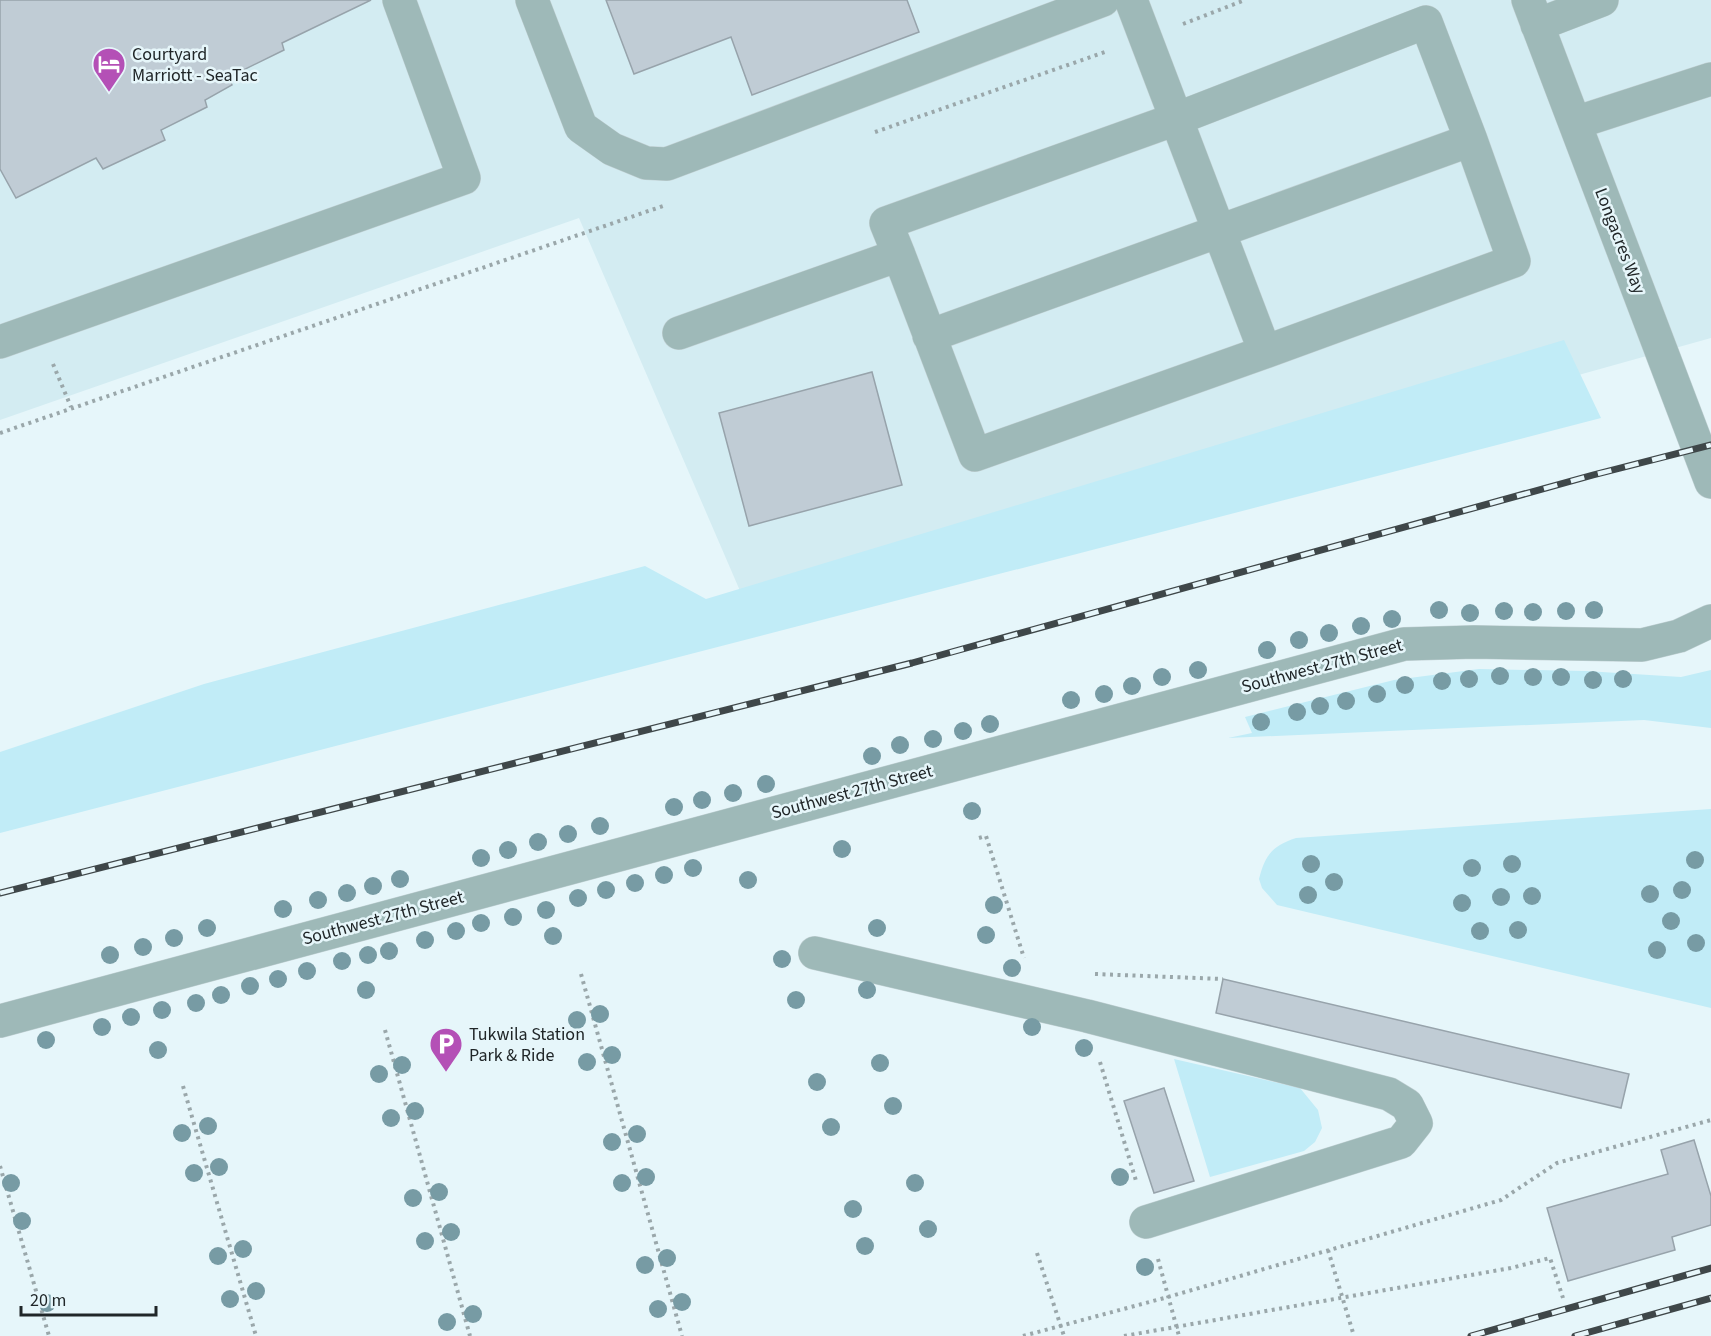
<svg xmlns="http://www.w3.org/2000/svg" width="1711" height="1336" viewBox="0 0 1711 1336" font-family="'Source Sans 3',sans-serif">
<style>
.built{fill:#d3ecf2}
.green{fill:#c1ecf7}
.building{fill:#c0ccd5;stroke:#97a3ab;stroke-width:1.5}
.lines{fill:none;stroke-linecap:round;stroke-linejoin:round}
.minor-casing{stroke:#c2d1d4;stroke-width:34}
.path{stroke:#9aa7aa;stroke-width:4;stroke-dasharray:3 4.5;stroke-linecap:butt}
.minor{stroke:#9eb9b8;stroke-width:33}
.rail-casing{stroke:#3f4749;stroke-width:7}
.rail{stroke:#e6f6fa;stroke-width:4.5;stroke-dasharray:14;stroke-linecap:butt}
.tree{fill:#779ba4}
.labels{text-anchor:middle;dominant-baseline:central;stroke-width:5;stroke-linejoin:round;paint-order:stroke}
.poi-label{font-size:18px;fill:#202628;stroke:#e6f6fa;text-anchor:start}
.street-label{font-size:18px;fill:#202628;stroke:#e6f6fa}
</style>
<rect width="100%" height="100%" fill="#e6f6fa"/>
<path class="built" d="M0 0H1711V338L747 607 579 218 0 420Z"/>
<path class="green" d="M1564 340 1601 418 0 833V752L204 684 645 566 706 599Z
M1479 669 1586 671 1681 677 1711 670V728L1644 720 1228 738 1252 733 1245 717 1394 680Z
M1711 809V1008L1277 905 1262 888 1259 879C1265 855 1272 846 1296 838Z
M1174 1059 1300 1088 1318 1110 1322 1128 1315 1142 1304 1151 1210 1177Z"/>
<path class="building" d="M0 0H371L282 43 284 50 229 77 232 85 205 100 207 107 161 130 165 140 103 169 96 158 16 198 0 169Z
M606 0H907L919 32 752 95 731 37 634 74Z
M872 372 902 485 749 526 719 413Z
M1223 979 1629 1074 1621 1108 1216 1013Z
M1164 1088 1194 1181 1154 1193 1124 1101Z
M1694 1140 1711 1196V1225L1672 1237 1675 1250 1568 1281 1547 1208 1668 1174 1661 1150Z"/>
<g class="lines">
<g class="minor-casing">
<path id="minor" d="M532 0 581 127 612 149 646 163 667 164 1103 0
M1528 0 1711 482
M1537 25 1602 0
M1575 123 1711 79
M899 255 886 223 1176 119 1426 22 1471 140
M679 333 899 255 975 455 1265 352 1131 0
M929 336 1471 140 1514 261 1265 352
M0 342 464 178 399 0
M815 953 1087 1016 1389 1094 1407 1105 1416 1123 1401 1142 1146 1222
M0 1021 1404 644 1474 642 1642 645 1679 636 1711 621"/>
</g>
<path class="path" d="M1183 24 1245 0
M875 132 1108 51
M53 364 71 407
M0 433 663 206
M979 838 986 836 1024 958
M581 974 682 1336
M1095 974 1223 979
M385 1030 470 1336
M1100 1062 1137 1184
M183 1086 256 1336
M0 1166 49 1336
M1328 1250 1354 1336
M1037 1253 1064 1336
M1158 1259 1179 1336
M1023 1336 1168 1297 1501 1200 1557 1163 1711 1120
M1124 1336 1511 1268 1550 1258 1563 1298"/>
<use href="#minor" class="minor"/>
<g class="rail-casing">
<path id="rail" d="M0 893 912 663 1593 475 1711 445
M1471 1336 1711 1268
M1575 1336 1711 1298"/>
</g>
<use href="#rail" class="rail"/>
</g>
<g class="tree">
<circle cx="1439" cy="610" r="9"/>
<circle cx="1594" cy="610" r="9"/>
<circle cx="1504" cy="611" r="9"/>
<circle cx="1566" cy="611" r="9"/>
<circle cx="1533" cy="612" r="9"/>
<circle cx="1470" cy="613" r="9"/>
<circle cx="1392" cy="619" r="9"/>
<circle cx="1361" cy="626" r="9"/>
<circle cx="1329" cy="633" r="9"/>
<circle cx="1299" cy="640" r="9"/>
<circle cx="1267" cy="650" r="9"/>
<circle cx="1198" cy="670" r="9"/>
<circle cx="1500" cy="676" r="9"/>
<circle cx="1162" cy="677" r="9"/>
<circle cx="1533" cy="677" r="9"/>
<circle cx="1561" cy="677" r="9"/>
<circle cx="1469" cy="679" r="9"/>
<circle cx="1623" cy="679" r="9"/>
<circle cx="1593" cy="680" r="9"/>
<circle cx="1442" cy="681" r="9"/>
<circle cx="1405" cy="685" r="9"/>
<circle cx="1132" cy="686" r="9"/>
<circle cx="1104" cy="694" r="9"/>
<circle cx="1377" cy="694" r="9"/>
<circle cx="1071" cy="700" r="9"/>
<circle cx="1346" cy="701" r="9"/>
<circle cx="1320" cy="706" r="9"/>
<circle cx="1297" cy="712" r="9"/>
<circle cx="1261" cy="722" r="9"/>
<circle cx="990" cy="724" r="9"/>
<circle cx="963" cy="731" r="9"/>
<circle cx="933" cy="739" r="9"/>
<circle cx="900" cy="745" r="9"/>
<circle cx="872" cy="756" r="9"/>
<circle cx="766" cy="784" r="9"/>
<circle cx="733" cy="793" r="9"/>
<circle cx="702" cy="800" r="9"/>
<circle cx="674" cy="807" r="9"/>
<circle cx="972" cy="811" r="9"/>
<circle cx="600" cy="826" r="9"/>
<circle cx="568" cy="834" r="9"/>
<circle cx="538" cy="842" r="9"/>
<circle cx="842" cy="849" r="9"/>
<circle cx="508" cy="850" r="9"/>
<circle cx="481" cy="858" r="9"/>
<circle cx="1695" cy="860" r="9"/>
<circle cx="1311" cy="864" r="9"/>
<circle cx="1512" cy="864" r="9"/>
<circle cx="693" cy="868" r="9"/>
<circle cx="1472" cy="868" r="9"/>
<circle cx="664" cy="875" r="9"/>
<circle cx="400" cy="879" r="9"/>
<circle cx="748" cy="880" r="9"/>
<circle cx="1334" cy="882" r="9"/>
<circle cx="635" cy="883" r="9"/>
<circle cx="373" cy="886" r="9"/>
<circle cx="606" cy="890" r="9"/>
<circle cx="1682" cy="890" r="9"/>
<circle cx="347" cy="893" r="9"/>
<circle cx="1650" cy="894" r="9"/>
<circle cx="1308" cy="895" r="9"/>
<circle cx="1532" cy="896" r="9"/>
<circle cx="1501" cy="897" r="9"/>
<circle cx="578" cy="898" r="9"/>
<circle cx="318" cy="900" r="9"/>
<circle cx="1462" cy="903" r="9"/>
<circle cx="994" cy="905" r="9"/>
<circle cx="283" cy="909" r="9"/>
<circle cx="546" cy="910" r="9"/>
<circle cx="513" cy="917" r="9"/>
<circle cx="1671" cy="921" r="9"/>
<circle cx="481" cy="923" r="9"/>
<circle cx="207" cy="928" r="9"/>
<circle cx="877" cy="928" r="9"/>
<circle cx="1518" cy="930" r="9"/>
<circle cx="456" cy="931" r="9"/>
<circle cx="1480" cy="931" r="9"/>
<circle cx="986" cy="935" r="9"/>
<circle cx="553" cy="936" r="9"/>
<circle cx="174" cy="938" r="9"/>
<circle cx="425" cy="940" r="9"/>
<circle cx="1696" cy="943" r="9"/>
<circle cx="143" cy="947" r="9"/>
<circle cx="1657" cy="950" r="9"/>
<circle cx="389" cy="951" r="9"/>
<circle cx="110" cy="955" r="9"/>
<circle cx="368" cy="955" r="9"/>
<circle cx="782" cy="959" r="9"/>
<circle cx="342" cy="961" r="9"/>
<circle cx="1012" cy="968" r="9"/>
<circle cx="307" cy="971" r="9"/>
<circle cx="278" cy="979" r="9"/>
<circle cx="250" cy="986" r="9"/>
<circle cx="366" cy="990" r="9"/>
<circle cx="867" cy="990" r="9"/>
<circle cx="221" cy="995" r="9"/>
<circle cx="796" cy="1000" r="9"/>
<circle cx="196" cy="1003" r="9"/>
<circle cx="162" cy="1010" r="9"/>
<circle cx="600" cy="1014" r="9"/>
<circle cx="131" cy="1017" r="9"/>
<circle cx="577" cy="1020" r="9"/>
<circle cx="102" cy="1027" r="9"/>
<circle cx="1032" cy="1027" r="9"/>
<circle cx="46" cy="1040" r="9"/>
<circle cx="1084" cy="1048" r="9"/>
<circle cx="158" cy="1050" r="9"/>
<circle cx="612" cy="1055" r="9"/>
<circle cx="587" cy="1062" r="9"/>
<circle cx="880" cy="1063" r="9"/>
<circle cx="402" cy="1065" r="9"/>
<circle cx="379" cy="1074" r="9"/>
<circle cx="817" cy="1082" r="9"/>
<circle cx="893" cy="1106" r="9"/>
<circle cx="415" cy="1111" r="9"/>
<circle cx="391" cy="1118" r="9"/>
<circle cx="208" cy="1126" r="9"/>
<circle cx="831" cy="1127" r="9"/>
<circle cx="182" cy="1133" r="9"/>
<circle cx="637" cy="1134" r="9"/>
<circle cx="612" cy="1142" r="9"/>
<circle cx="219" cy="1167" r="9"/>
<circle cx="194" cy="1173" r="9"/>
<circle cx="646" cy="1177" r="9"/>
<circle cx="1120" cy="1177" r="9"/>
<circle cx="11" cy="1183" r="9"/>
<circle cx="622" cy="1183" r="9"/>
<circle cx="915" cy="1183" r="9"/>
<circle cx="439" cy="1192" r="9"/>
<circle cx="413" cy="1198" r="9"/>
<circle cx="853" cy="1209" r="9"/>
<circle cx="22" cy="1221" r="9"/>
<circle cx="928" cy="1229" r="9"/>
<circle cx="451" cy="1232" r="9"/>
<circle cx="425" cy="1241" r="9"/>
<circle cx="865" cy="1246" r="9"/>
<circle cx="243" cy="1249" r="9"/>
<circle cx="218" cy="1256" r="9"/>
<circle cx="667" cy="1258" r="9"/>
<circle cx="645" cy="1265" r="9"/>
<circle cx="1145" cy="1267" r="9"/>
<circle cx="256" cy="1291" r="9"/>
<circle cx="230" cy="1299" r="9"/>
<circle cx="682" cy="1302" r="9"/>
<circle cx="47" cy="1303" r="9"/>
<circle cx="658" cy="1309" r="9"/>
<circle cx="473" cy="1314" r="9"/>
<circle cx="447" cy="1322" r="9"/>
</g>
<defs>
<g id="hotel-pin" transform="scale(1.725)"><path d="M0 17L-7.5 6A9.5 9.5 0 1 1 7.5 6Z" fill="#b450b6" stroke="#e6f6fa"/><path d="M-6-4.5h1.5V1H6V5H4.5V3h-9V5H-6ZM-4 0a1.8 1.8 0 1 1 3.6 0ZM.5 0V-2.5h3Q6-2.5 6 0Z" fill="#fff"/></g>
<g id="parking-pin" transform="scale(1.725)"><path d="M0 17L-7.5 6A9.5 9.5 0 1 1 7.5 6Z" fill="#b450b6" stroke="#e6f6fa"/><path d="M-3.5-5.5H1a3.5 3.5 0 0 1 0 7H-1V5.5H-3.5ZM-1-3.4V-.6H.8a1.4 1.4 0 0 0 0-2.8Z" fill="#fff"/></g>
</defs>
<g fill-rule="evenodd">
<use href="#hotel-pin" x="109" y="64"/>
<use href="#parking-pin" x="446" y="1044"/>
</g>
<g class="labels">
<g class="poi-label">
<text x="132" y="54">Courtyard<tspan x="132" dy="21">Marriott - SeaTac</tspan></text>
<text x="469" y="1034">Tukwila Station<tspan x="469" dy="21">Park &amp; Ride</tspan></text>
</g>
<g class="street-label">
<text transform="translate(1620 241) rotate(69)">Longacres Way</text>
<text transform="translate(1322 666) rotate(-15)">Southwest 27th Street</text>
<text transform="translate(852 792) rotate(-15)">Southwest 27th Street</text>
<text transform="translate(383 918) rotate(-15)">Southwest 27th Street</text>
</g>
</g>
<path d="M21 1306v9h135v-9" fill="none" stroke="#202628" stroke-width="3"/>
<text x="30" y="1306" font-size="18" fill="#202628" stroke="#e6f6fa" stroke-width="4.5" paint-order="stroke">20 m</text>
</svg>
